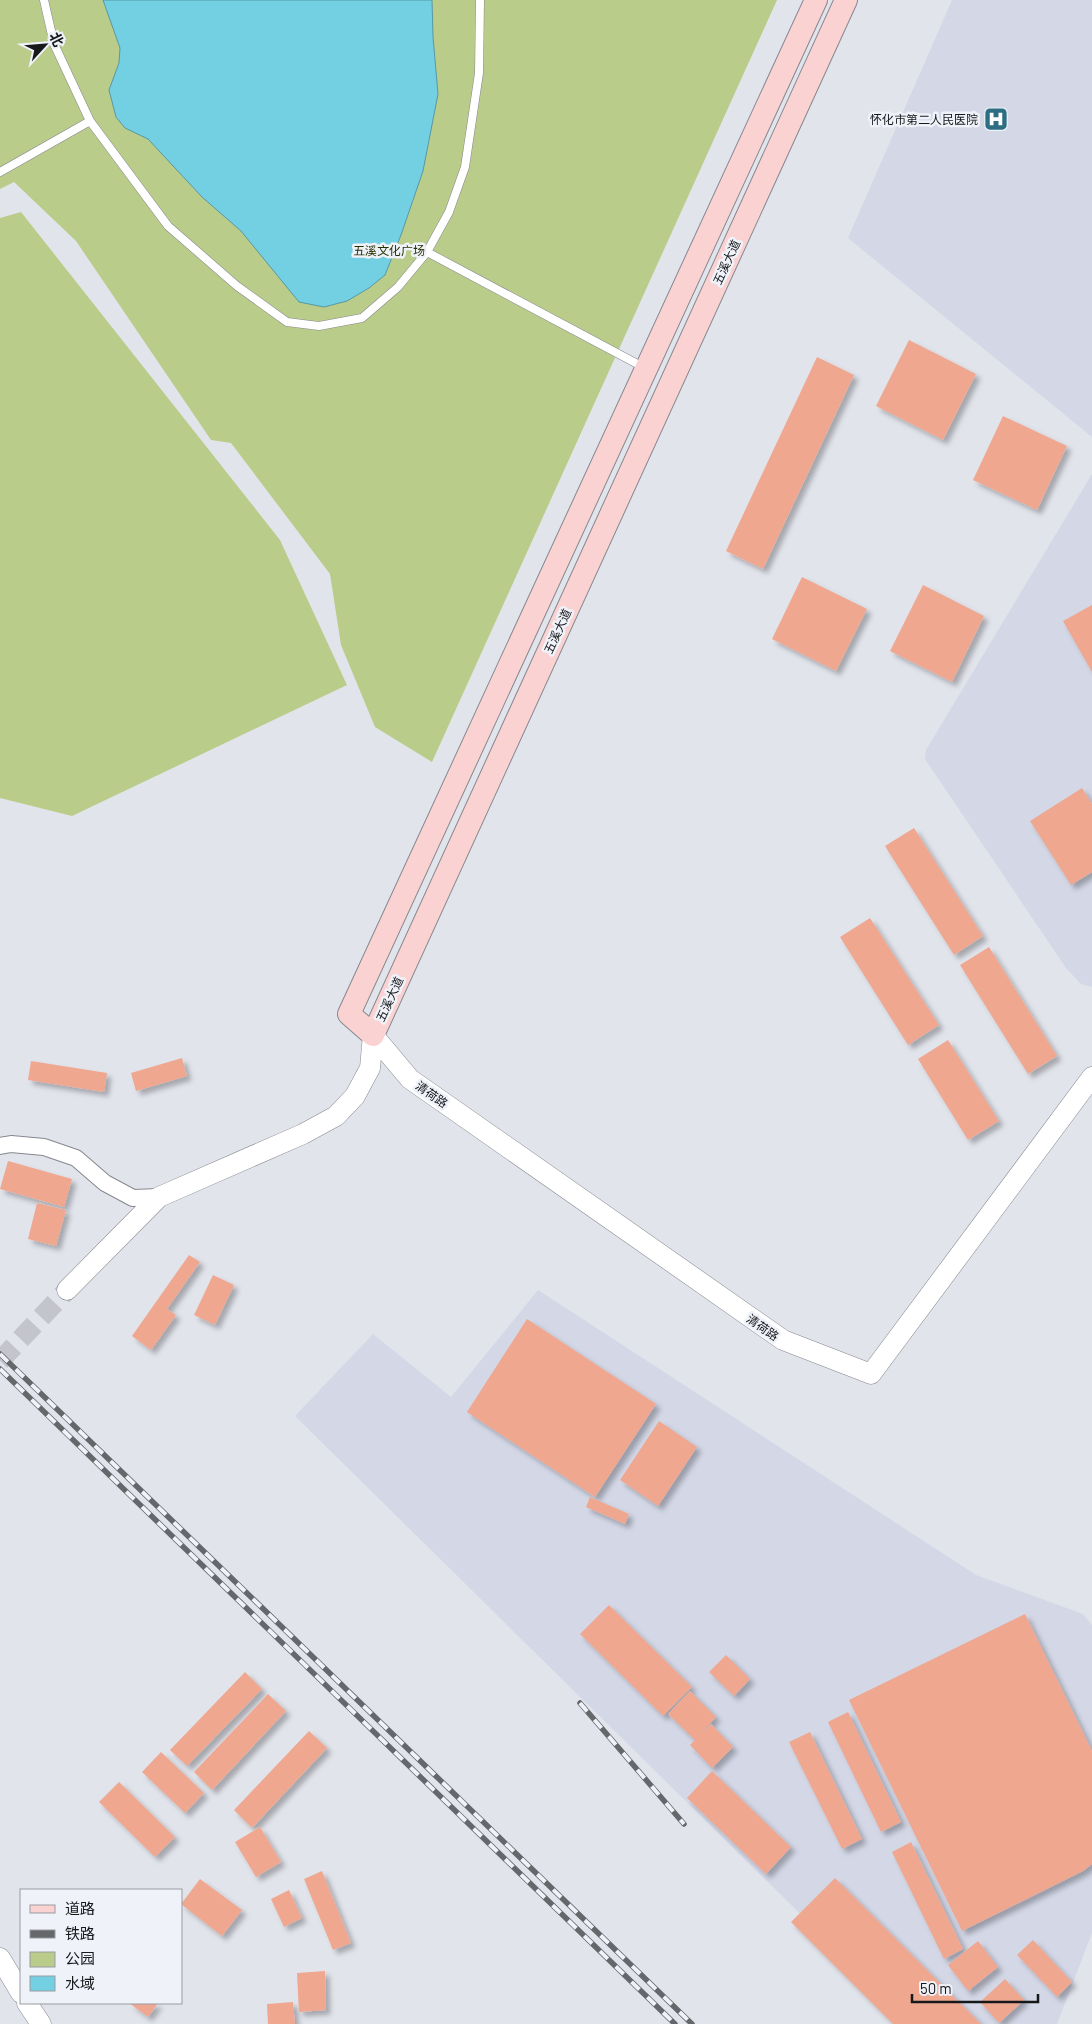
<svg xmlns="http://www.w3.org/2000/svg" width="1092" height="2024" viewBox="0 0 1092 2024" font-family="Barlow,'Noto Sans SC',sans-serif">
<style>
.built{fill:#d3d7e6}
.green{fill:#bacc89}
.water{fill:#73cfe2;stroke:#5798a6}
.building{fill:#efa790;filter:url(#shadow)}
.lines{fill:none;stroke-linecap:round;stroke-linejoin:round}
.tertiary-tunnel{stroke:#c4c5cc;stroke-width:20;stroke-dasharray:20 10;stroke-linecap:butt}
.service-casing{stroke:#86888f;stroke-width:9}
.minor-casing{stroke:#86888f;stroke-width:18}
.tertiary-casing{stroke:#86888f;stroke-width:21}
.secondary-casing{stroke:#86888f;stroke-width:24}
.service{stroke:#fff;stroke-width:8}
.minor{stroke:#fff;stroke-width:16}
.tertiary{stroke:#fff;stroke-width:20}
.secondary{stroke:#fad2d2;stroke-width:22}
.rail-casing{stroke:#66676b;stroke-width:5.5}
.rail{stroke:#eff2f9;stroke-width:4;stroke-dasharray:11;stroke-linecap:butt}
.labels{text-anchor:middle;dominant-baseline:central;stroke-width:5;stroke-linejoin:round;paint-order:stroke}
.poi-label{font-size:12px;fill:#17181a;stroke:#eff2f9;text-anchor:end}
.park-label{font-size:12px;fill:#273100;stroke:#eff2f9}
.street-label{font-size:12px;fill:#17181a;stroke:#eff2f9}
</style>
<defs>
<filter id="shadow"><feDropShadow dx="4.5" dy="4.5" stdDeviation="2.5" flood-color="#0004"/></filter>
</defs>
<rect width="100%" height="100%" fill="#e2e4ec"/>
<path class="built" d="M952 0H1092V437L848 238Z
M1092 474V987L1081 984 1066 968 925 759 926 750Z
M538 1290 976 1575 1083 1614 1092 1625V1933L1057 2024H912L295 1416 373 1334 451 1397Z"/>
<path class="green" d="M0 0H777L432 762 375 727 341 645 330 574 231 443 211 440 76 241 14 182 0 189Z
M21 212 280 540 347 685 72 816 0 798V218Z"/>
<path class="water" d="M103 0H432L433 37 438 94 423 171 401 235 385 275 369 288 347 301 324 307 299 302 241 231 202 197 148 139 125 128 116 117 109 90 119 63 120 48Z"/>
<path class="building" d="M909 340 976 374 943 440 876 406Z
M817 357 854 375 763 569 726 551Z
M1003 416 1067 446 1037 510 973 480Z
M802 577 867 609 836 671 772 639Z
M923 585 984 616 952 682 890 651Z
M1092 605V672L1063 621Z
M1082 788 1092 804V872L1071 885 1030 821Z
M914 828 983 936 954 955 885 846Z
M870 918 939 1025 908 1045 840 937Z
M989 947 1057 1056 1028 1074 960 965Z
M948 1040 999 1121 968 1140 918 1059Z
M182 1058 187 1076 136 1091 131 1073Z
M31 1061 107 1073 104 1092 28 1080Z
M8 1161 72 1179 64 1207 0 1189Z
M37 1203 66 1210 56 1246 28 1239Z
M189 1255 200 1262 167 1309 176 1315 151 1350 132 1336Z
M213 1275 234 1285 215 1325 194 1315Z
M527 1319 656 1404 595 1497 467 1412Z
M659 1421 697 1447 658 1506 620 1480Z
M590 1497 629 1514 625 1524 586 1507Z
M609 1605 692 1687 663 1716 580 1634Z
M1025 1614 1092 1751V1864L1083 1871 962 1931 849 1700Z
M726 1655 750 1679 734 1696 709 1672Z
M245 1672 262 1689 187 1766 170 1750Z
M690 1691 716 1717 699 1735 711 1724 733 1747 712 1768 690 1745 695 1740 668 1714Z
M268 1694 286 1711 212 1790 194 1772Z
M848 1712 901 1822 881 1832 828 1722Z
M309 1731 327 1748 252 1828 234 1810Z
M810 1732 862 1839 842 1849 789 1742Z
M161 1752 204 1793 185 1813 142 1772Z
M712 1771 791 1847 766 1874 687 1798Z
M119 1782 175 1837 155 1857 99 1802Z
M260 1827 281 1862 256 1877 235 1842Z
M911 1842 963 1949 944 1959 892 1852Z
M322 1871 351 1943 333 1950 304 1879Z
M835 1878 981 2024H893L791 1922Z
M200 1879 242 1910 222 1936 181 1904Z
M289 1890 302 1918 284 1927 271 1899Z
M1033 1940 1072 1982 1057 1997 1017 1955Z
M978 1941 998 1967 968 1991 948 1965Z
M325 1971 326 2010 299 2012 297 1973Z
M1005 1979 1024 2000 999 2023 980 2002Z
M293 2002 295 2024H268L267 2004Z
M129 2003H158L148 2017Z"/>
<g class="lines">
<path class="tertiary-tunnel" d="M0 1361 67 1290"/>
<g class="service-casing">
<path id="service" d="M44 0 54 44 90 121 168 226 237 286 287 322 319 326 362 318 398 287 427 252 449 212 465 167 479 73 480 0
M0 172 90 121
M427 252 645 368"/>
</g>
<g class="minor-casing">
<path id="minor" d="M0 1146 11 1144 44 1147 76 1158 105 1183 133 1198 159 1197"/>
</g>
<g class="tertiary-casing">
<path id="tertiary" d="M373 1035 410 1079 783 1340 871 1374 1092 1077
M67 1290 159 1197 303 1134 336 1116 355 1096 370 1068 373 1035
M0 1958 21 1993
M27 2003 41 2024"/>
</g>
<g class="secondary-casing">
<path id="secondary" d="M816 0 349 1014 373 1035 846 0"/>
</g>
<use href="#service" class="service"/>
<use href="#minor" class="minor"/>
<use href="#tertiary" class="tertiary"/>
<use href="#secondary" class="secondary"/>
<g class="rail-casing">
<path id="rail" d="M0 1354 692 2024
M0 1369 675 2024
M580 1703 684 1824"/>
</g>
<use href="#rail" class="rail"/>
</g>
<defs>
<g id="hospital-square" transform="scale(1.25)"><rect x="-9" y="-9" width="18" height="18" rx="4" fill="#2e6e82" stroke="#eff2f9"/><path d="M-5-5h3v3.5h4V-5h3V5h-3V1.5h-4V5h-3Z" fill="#fff"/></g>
</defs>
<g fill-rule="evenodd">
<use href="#hospital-square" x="996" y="119"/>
</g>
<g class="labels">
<g class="poi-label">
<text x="978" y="119">怀化市第二人民医院</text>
</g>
<g class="park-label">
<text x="389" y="250">五溪文化广场</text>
</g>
<g class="street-label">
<text transform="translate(726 262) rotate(-65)">五溪大道</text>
<text transform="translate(557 631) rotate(-65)">五溪大道</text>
<text transform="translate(389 999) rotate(-65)">五溪大道</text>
<text transform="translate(432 1094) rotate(35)">清荷路</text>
<text transform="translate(763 1327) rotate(35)">清荷路</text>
</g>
</g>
<rect x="20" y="1889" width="162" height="115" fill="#eff2f9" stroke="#999ba0"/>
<rect x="30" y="1905" width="25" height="8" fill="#fad2d2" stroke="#999ba0"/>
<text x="65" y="1914" font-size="15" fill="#17181a">道路</text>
<rect x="30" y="1930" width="25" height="8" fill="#66676b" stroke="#999ba0"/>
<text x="65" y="1939" font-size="15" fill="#17181a">铁路</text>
<rect x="30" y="1952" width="25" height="15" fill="#bacc89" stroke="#999ba0"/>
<text x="65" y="1964" font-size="15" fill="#17181a">公园</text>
<rect x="30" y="1976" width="25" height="15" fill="#73cfe2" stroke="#999ba0"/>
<text x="65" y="1989" font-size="15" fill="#17181a">水域</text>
<g transform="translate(45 45) rotate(64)" stroke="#eff2f9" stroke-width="4" paint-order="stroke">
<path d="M0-4L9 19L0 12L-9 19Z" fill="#17181a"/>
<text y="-8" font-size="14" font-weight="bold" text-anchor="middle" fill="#17181a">北</text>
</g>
<path d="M912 1994v8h126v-8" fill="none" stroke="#17181a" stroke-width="2.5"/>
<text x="920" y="1994" font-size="15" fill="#17181a" stroke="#eff2f9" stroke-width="4" paint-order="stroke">50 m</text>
</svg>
